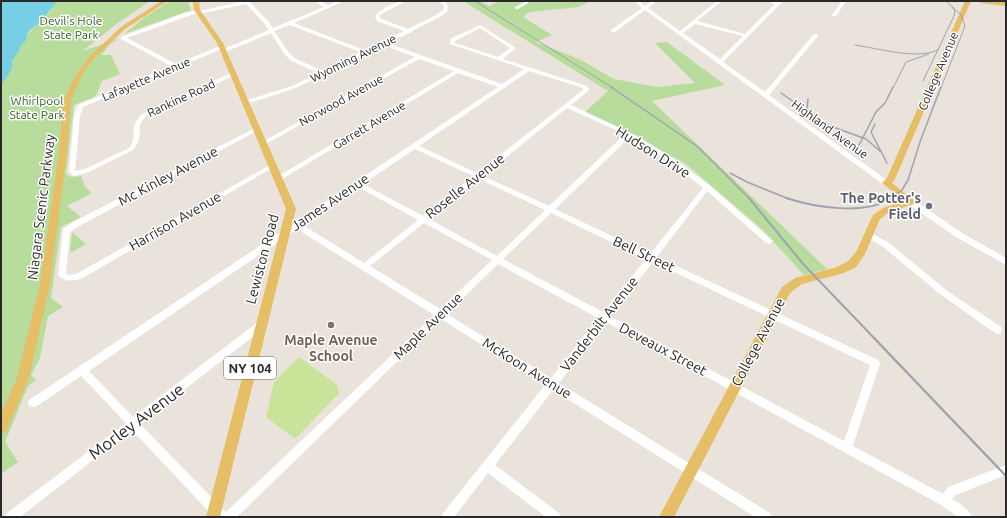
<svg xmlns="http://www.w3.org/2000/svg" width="1007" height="518" viewBox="0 0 1007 518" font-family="Ubuntu,sans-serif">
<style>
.green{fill:#b7dc9c}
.pitch{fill:#c9e398}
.water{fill:#76cfe4}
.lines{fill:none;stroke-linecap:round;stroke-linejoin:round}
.minor{fill:#fff;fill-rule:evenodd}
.major{fill:#e5be66;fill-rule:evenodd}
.rail-far3{stroke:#9fa3b1;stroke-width:1}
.rail-far2{stroke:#9fa3b1;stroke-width:1.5}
.rail-far1{stroke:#9fa3b1;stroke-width:2}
.rail{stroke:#9fa3b1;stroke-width:2.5}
.worship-dot{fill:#6b7280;stroke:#fff;stroke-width:1.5}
.education-dot{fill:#8d6e63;stroke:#fff;stroke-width:1.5}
.labels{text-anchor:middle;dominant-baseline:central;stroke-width:3;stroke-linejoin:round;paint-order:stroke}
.far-park-label{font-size:12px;fill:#315f1f;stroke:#fff}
.far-street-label{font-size:12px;fill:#292929;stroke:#fff}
.shield{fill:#fff;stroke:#696969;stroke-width:1}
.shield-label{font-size:13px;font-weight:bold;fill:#292929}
.street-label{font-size:14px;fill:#292929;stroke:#fff}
.worship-label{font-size:14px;font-weight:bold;fill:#5b616d;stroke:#fff;text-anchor:end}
.education-label{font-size:14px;font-weight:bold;fill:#785e54;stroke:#fff}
.near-street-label{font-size:17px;fill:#292929;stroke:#fff}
</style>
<rect width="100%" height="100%" fill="#eae3db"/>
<path class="green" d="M55 1H150L115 25 83 51 120 38 110 44 101 55H111L120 74 102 81 96 96 74 105 66 174 71 177 81 176 85 187 92 193 67 206 81 217 61 227 51 298 63 307 48 316 40 358 31 375 36 380 28 386 5 442 18 462 1 474V83L10 62 25 37 43 17 50 12Z
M170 1H188L191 10 124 34 145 17Z
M463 1H480L489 6 499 1H591L579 7 529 12 523 17 552 35 536 42 579 59 614 79 657 87 695 83 655 43 667 42 725 85 652 101 827 269 804 275 763 230 686 164 615 126 585 112 608 91Z
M72 232 86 244 70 253Z"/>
<path class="pitch" d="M299 357 337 385 339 393 295 439 266 417 274 382Z"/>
<path class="water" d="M1 1H57L44 18 28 32 26 40 20 47 18 53 12 60V69L1 85Z"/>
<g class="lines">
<path class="minor" d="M244 1H249L268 21 273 28 324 7 315 1H320L328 5 338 1H344L294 23 364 50 404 31 377 21 375 16C382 8 396 1 406 1L383 13 379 16 381 19 408 29 436 15 443 10 444 6 440 1H444L448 6 447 12 440 17 412 31V32L387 43 502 84 524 69 450 44V39L480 25 516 48 503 59 587 86 589 90 588 91 571 105 637 136 674 159 709 185 773 241 769 244 766 243 707 191 657 257 878 360 880 363 853 446 943 494 948 487 1006 465V475L956 495 952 499C960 504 968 508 972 517H958L941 505 606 322 559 383 770 513 772 517H755L553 390 495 465 559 513 561 517H546L488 473 454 517H441L443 513 545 385 441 319 237 517H214L132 430 20 517H5L7 513 126 423 81 376 37 406 33 407 29 406 28 403 29 400 291 225 290 223 291 221H297L498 87 458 73 279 181H277L276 179 277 177 454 71 419 59 264 145 261 143 262 142 415 57 383 45 296 88 246 104 243 102 244 101 292 86 318 73 292 61 285 55 271 33 225 52H221V50L269 30 264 23 246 4 199 14 197 13 127 38 176 64 220 46H224V48L83 107 80 116 75 171 85 169 129 148C139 136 127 128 142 114L231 73H235V75L146 116 140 124 139 141 133 150 89 172 74 176 72 175 69 171 74 116 78 105 171 66 121 39V37L184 13 198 10 200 11ZM290 25 360 52 323 71 296 59 289 53 274 31ZM480 28 510 48 498 57 455 43V41ZM529 71 583 88V90L477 173 419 146ZM567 108 625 134 549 206 483 176ZM630 137 670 161 703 188 650 254 555 209ZM415 149 473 176 423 216 363 184ZM479 179 545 210 497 256 429 219ZM358 187 418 220 364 263 303 225ZM551 213 646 259 603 312 503 259ZM424 223 492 260 440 309 370 266ZM297 229 434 315 226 512 140 424 264 328 265 325 264 322 261 321 258 322 133 417 89 371ZM653 262 870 365 844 441 610 316ZM498 264 598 318 551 378 447 314Z
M526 1H531L518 9 514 8Z
M634 1H639L645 6 652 1H657L648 8 680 31 717 1H722L697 21 745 34 775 4 766 1 777 2 783 1 723 62 765 92 814 34H818V36L769 95 888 181 889 183 888 185H884L645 10 615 32H611V30L642 8ZM695 24 743 36 720 59 683 33Z
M842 1H846L836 16H832V15Z
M257 127 260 129 259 130 81 225 70 232 66 274 69 275 76 274 270 165H274V167L81 279C72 281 64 282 58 275L63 229 75 221Z
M908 200H914L962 233 1006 258V265L956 237 908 204 907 202Z
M868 232 888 242 946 290 1001 327 1002 330 1001 333 998 334 995 333 940 294 882 246 865 237 864 235Z"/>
<path class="major" d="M161 1H168L125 29 95 57 82 75 71 101 67 152 50 284 29 378 6 432 1 434V414L17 378 40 284 59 152 63 101 76 75 91 55 121 27Z
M193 1H199L200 10 223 43 296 209 220 517H206L286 209 217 43 194 10Z
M965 1H971L895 179 892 183 916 202 914 204 889 212 880 219 865 254 856 267 844 273 802 284 790 293 674 517H659L782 287 795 278 837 267 848 261 856 252 873 215 883 208 904 201 882 183 887 178Z
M978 1 1006 2V6L981 3Z"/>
<path class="rail-far3" d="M475 1 613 88
M855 45C877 48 921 61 939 49
M923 81 954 16 955 11 952 7
M893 88 906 62 929 54
M941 88 965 26 961 15 946 1"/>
<path class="rail-far2" d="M611 87 697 146 750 199
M781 93 825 124 866 139 880 151
M808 99 807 109 812 114
M875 124 871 132 887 163
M858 147 876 112 885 103 893 87
M730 173 747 182 789 199
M890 199 902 190 908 180 921 139 941 87"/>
<path class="rail-far1" d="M749 198 804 265 875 339
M786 198C814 207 865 216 891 198"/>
<path class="rail" d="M874 338 1006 476"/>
</g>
<circle class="worship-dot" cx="929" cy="206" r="4"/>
<circle class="education-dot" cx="331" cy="325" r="4"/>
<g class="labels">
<g class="far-park-label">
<text x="71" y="20">Devil's Hole<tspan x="71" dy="14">State Park</tspan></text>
<text x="37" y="100">Whirlpool<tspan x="37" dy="14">State Park</tspan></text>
</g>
<g class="far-street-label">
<text transform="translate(353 58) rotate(-26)">Wyoming Avenue</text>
<text transform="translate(938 71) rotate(-67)">College Avenue</text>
<text transform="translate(146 79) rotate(-23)">Lafayette Avenue</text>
<text transform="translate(181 98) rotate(-25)">Rankine Road</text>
<text transform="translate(341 100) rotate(-29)">Norwood Avenue</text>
<text transform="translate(369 125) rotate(-31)">Garrett Avenue</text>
<text transform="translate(830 129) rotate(36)">Highland Avenue</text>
</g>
<rect class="shield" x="224" y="357" width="52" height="22" rx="3"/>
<g class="shield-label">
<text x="250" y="368">NY 104</text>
</g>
<g class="street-label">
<text transform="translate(653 152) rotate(32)">Hudson Drive</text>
<text transform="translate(168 176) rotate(-28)">Mc Kinley Avenue</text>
<text transform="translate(465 186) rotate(-38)">Roselle Avenue</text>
<text transform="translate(330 202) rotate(-34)">James Avenue</text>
<text transform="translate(41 207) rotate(-83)">Niagara Scenic Parkway</text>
<text transform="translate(175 221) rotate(-30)">Harrison Avenue</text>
<text transform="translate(644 254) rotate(25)">Bell Street</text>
<text transform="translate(262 259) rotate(-75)">Lewiston Road</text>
<text transform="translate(599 324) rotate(-52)">Vanderbilt Avenue</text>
<text transform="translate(428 326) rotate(-44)">Maple Avenue</text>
<text transform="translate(758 342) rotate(-62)">College Avenue</text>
<text transform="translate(663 349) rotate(28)">Deveaux Street</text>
<text transform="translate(527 368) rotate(32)">McKoon Avenue</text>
</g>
<g class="worship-label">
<text x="921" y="198">The Potter's<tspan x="921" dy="16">Field</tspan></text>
</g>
<g class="education-label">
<text x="331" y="340">Maple Avenue<tspan x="331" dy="16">School</tspan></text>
</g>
<g class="near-street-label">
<text transform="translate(136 421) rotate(-37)">Morley Avenue</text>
</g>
</g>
<rect width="1007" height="518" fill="none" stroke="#292929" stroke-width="4"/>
</svg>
